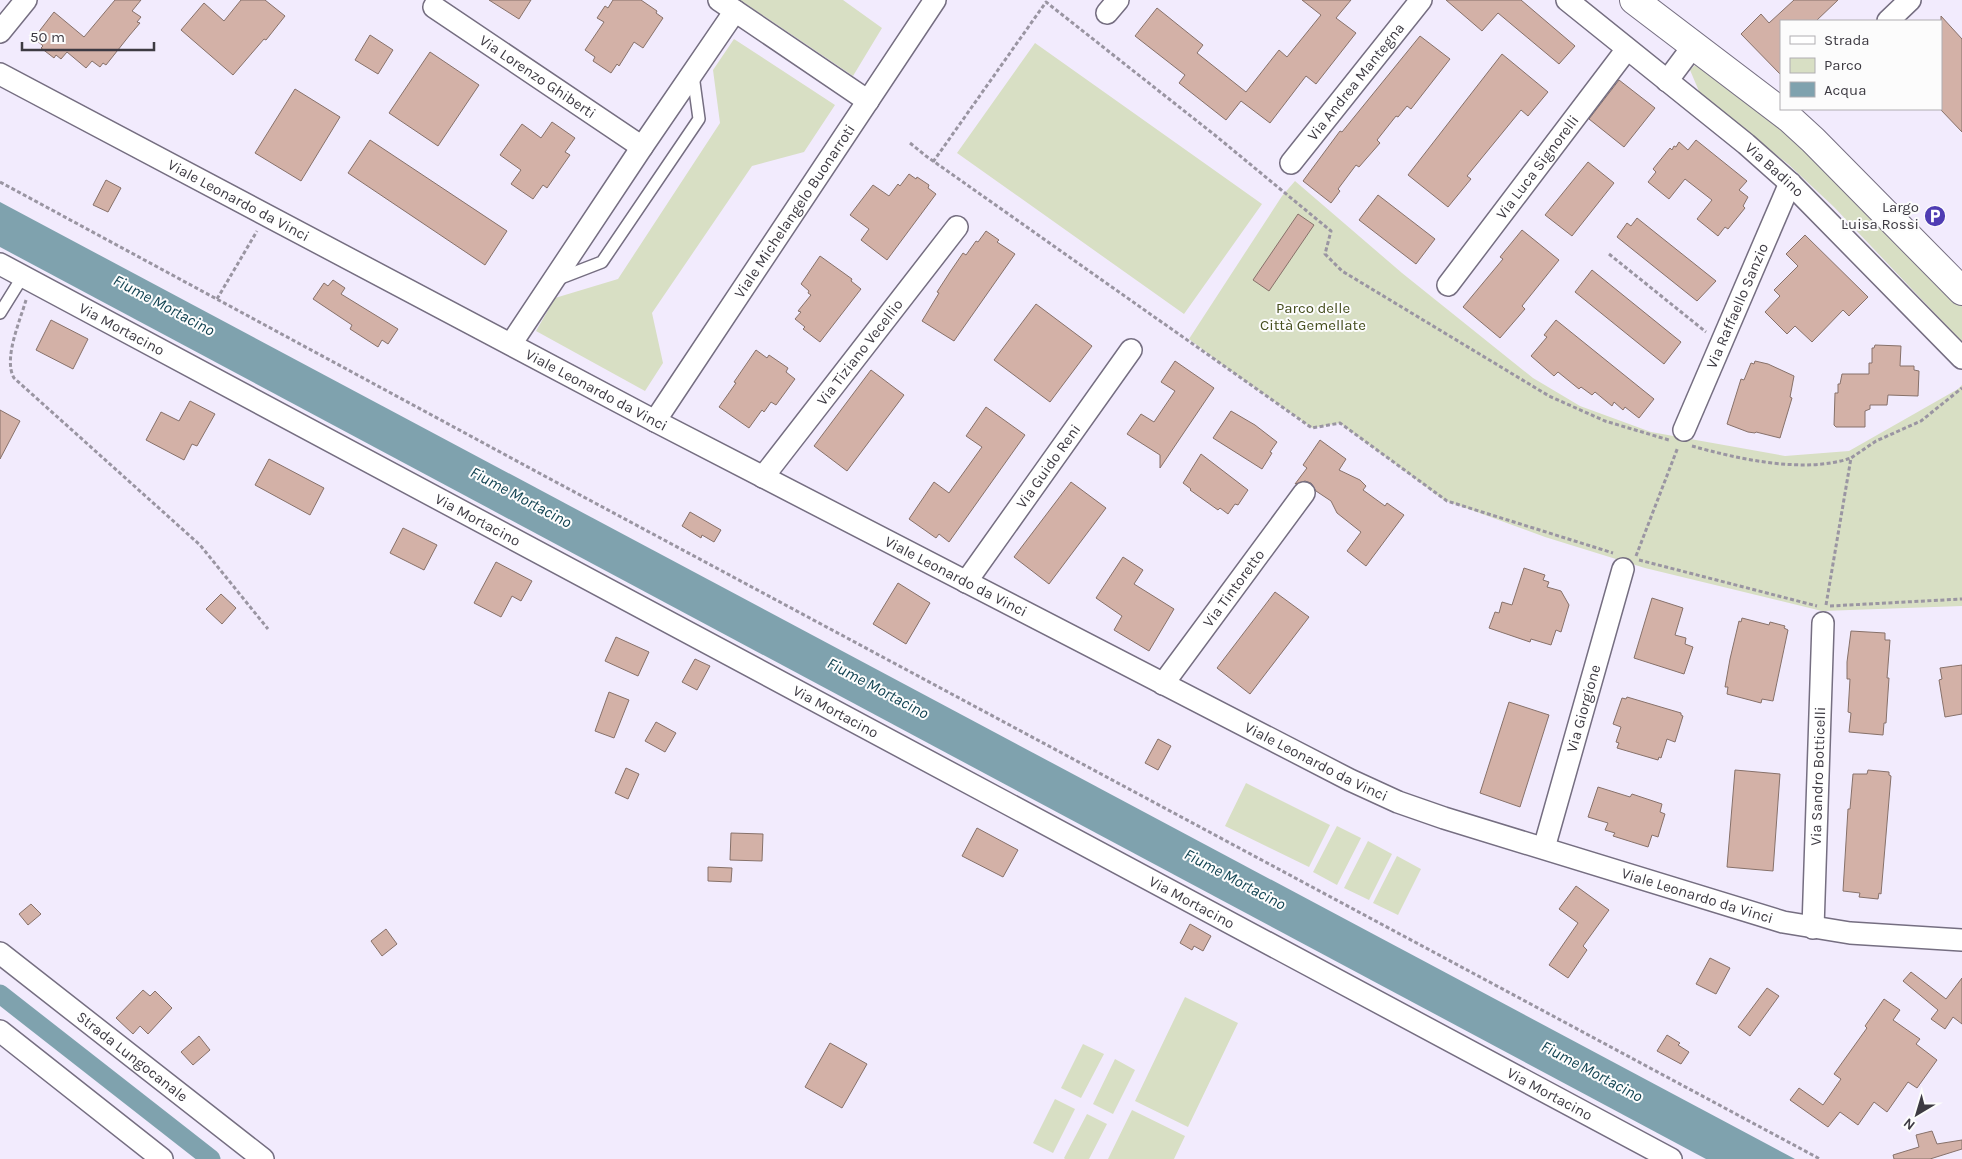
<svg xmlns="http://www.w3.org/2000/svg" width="1962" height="1159" viewBox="0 0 1962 1159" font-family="Karla,sans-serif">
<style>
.green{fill:#d8dfc4}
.water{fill:#7fa2ae}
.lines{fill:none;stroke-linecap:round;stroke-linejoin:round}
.canal{stroke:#7fa2ae;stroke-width:19}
.building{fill:#d3b1a7;stroke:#87716a}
.lane-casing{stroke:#756e81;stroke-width:14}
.street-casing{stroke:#756e81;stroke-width:24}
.secondary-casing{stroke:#756e81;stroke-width:30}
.path{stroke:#9a95a2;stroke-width:3;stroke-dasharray:4 2.5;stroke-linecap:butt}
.lane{stroke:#fff;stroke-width:11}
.street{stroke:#fff;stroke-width:21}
.secondary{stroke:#fff;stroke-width:28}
.labels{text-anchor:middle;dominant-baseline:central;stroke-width:4;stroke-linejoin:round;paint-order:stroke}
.street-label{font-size:15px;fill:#3d3a42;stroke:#fcfcfc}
.poi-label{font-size:15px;fill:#3d3a42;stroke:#fcfcfc;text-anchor:end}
.park-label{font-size:15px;fill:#444d1c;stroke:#fcfcfc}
.water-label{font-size:16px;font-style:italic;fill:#104251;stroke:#fcfcfc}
</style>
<rect width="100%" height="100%" fill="#f2ebfd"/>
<path class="green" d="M740 0H843L882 28 853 76Z
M734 39 835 105 804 152 752 166 652 313 663 363 645 391 536 331 555 298 618 279 720 123 713 70Z
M1035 43 1262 204 1184 314 957 153Z
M1696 64 1819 158 1962 303V342L1834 207 1788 164 1701 96 1690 70Z
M1295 181 1402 273 1533 378 1580 406 1651 432 1785 456 1849 451 1958 389 1962 385V606L1822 611 1645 568 1545 537 1444 500 1340 423 1312 428 1220 363 1189 339 1282 196Z
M1246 783 1330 825 1309 867 1225 826Z
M1337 826 1361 838 1337 885 1313 872Z
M1368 841 1392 854 1369 900 1344 888Z
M1397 856 1421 869 1398 915 1373 903Z
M1185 997 1238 1023 1188 1127 1135 1101Z
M1083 1044 1104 1054 1081 1098 1061 1088Z
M1115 1059 1135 1070 1113 1114 1093 1104Z
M1055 1099 1075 1109 1053 1153 1033 1143Z
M1132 1110 1185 1136 1174 1159H1108Z
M1087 1114 1107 1124 1089 1159H1065L1064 1158Z"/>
<path class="water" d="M0 202 1795 1159H1706L0 247Z"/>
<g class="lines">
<path class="canal" d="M0 994 211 1159"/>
</g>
<path class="building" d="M115 0H141L132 11 141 17 137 22 140 23 129 36 106 65 103 63 100 67 92 61 86 68 67 52 61 59 56 55 54 58 41 48 43 46 34 38 54 12 84 37Z
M241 0H265L285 16 266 40 264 39 233 75 181 30 204 3 224 21Z
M489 0H531L519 19Z
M613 0H641L657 11 656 13 663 18 643 48 634 42 619 66 617 64 611 73 593 61 595 57 585 50 604 22 597 18 605 6 608 8Z
M1302 0H1351L1336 18 1356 33 1316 84 1306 76 1270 123 1241 101 1226 120 1179 83 1185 75 1135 36 1157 8 1203 45 1197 53 1246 92 1279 50 1287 57 1321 15Z
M1446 0H1521L1575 46 1559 64 1498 13 1482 31Z
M1794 0H1838L1816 21H1781V75L1741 34 1761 14 1769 23Z
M1941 16 1962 39V132L1941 110Z
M370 35 393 50 378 74 355 60Z
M1420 36 1450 59 1411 109 1407 106 1398 117 1396 116 1377 140 1380 143 1359 167 1356 165 1338 189 1340 191 1331 203 1303 181 1340 131 1342 132Z
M430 52 479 85 438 146 389 113Z
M1502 54 1548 92 1528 116 1521 110 1467 176 1471 179 1448 207 1408 175Z
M1619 80 1655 108 1624 147 1589 119Z
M295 89 340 117 301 181 255 153Z
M552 122 575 138 565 152 570 155 547 188 543 185 533 199 511 184 521 170 500 155 522 124 541 138Z
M370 140 507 231 485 265 348 173Z
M1696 140 1747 181 1739 190 1748 197 1743 206 1745 208 1728 229 1725 227 1718 236 1697 219 1712 200 1685 179 1669 199 1648 182 1656 172 1653 169 1670 148 1672 150 1674 146 1676 147 1679 142 1688 150Z
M1588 162 1614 183 1572 236 1545 215Z
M909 174 916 179 917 177 929 185 928 188 936 194 887 260 861 240 869 229 850 215 873 185 889 196 898 184 900 186Z
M106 180 121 188 108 212 93 205Z
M1378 195 1435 239 1416 264 1359 220Z
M1298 214 1314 225 1269 291 1253 280Z
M1637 218 1716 281 1697 301 1617 237 1627 223 1631 226Z
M1522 230 1559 260 1522 306 1525 309 1500 338 1463 307 1503 259 1500 257Z
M986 231 999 240 997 242 1015 254 954 341 922 321 939 293 937 292 950 272 963 253 966 255 976 241 978 242Z
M1805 235 1868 297 1849 316 1843 310 1812 342 1795 326 1787 334 1765 312 1780 296 1774 290 1798 266 1786 254Z
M820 256 852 279 851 281 861 289 820 342 803 329 805 327 795 319 801 312 798 311 811 295 808 293 809 291 801 284Z
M1592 270 1681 342 1664 364 1575 292Z
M333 280 345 288 341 294 398 329 388 344 382 340 378 347 350 329 352 325 313 299 324 283 328 286Z
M1036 304 1092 346 1050 402 994 360Z
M51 320 88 339 73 369 36 350Z
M1556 320 1654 399 1639 418 1625 407 1623 410 1614 402 1612 406 1595 392 1592 395 1581 387 1579 389 1558 372 1554 376 1531 356 1547 337 1544 335Z
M1875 345 1901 346 1900 366H1914V370L1919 371 1918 396 1888 395 1887 405H1870V409L1865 411V427H1836L1834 425 1835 393H1838V384H1840L1842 374H1869V363H1872V348H1874Z
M756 350 767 358 769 355 788 368 786 372 795 379 776 405 771 402 764 412 762 410 749 428 719 407 736 383 734 382Z
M1175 361 1214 388 1160 468V455L1127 434 1141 414 1154 422 1175 391 1161 382Z
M1755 361 1768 364 1794 376 1790 397 1792 398 1780 438 1756 432 1755 433 1748 432 1727 424 1741 379 1744 380 1751 363 1754 364Z
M871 370 904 395 847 471 814 446Z
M190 401 215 414 197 446 192 444 184 460 146 440 161 412 179 421Z
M986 407 1025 435 949 542 939 534 936 538 909 519 934 482 949 493 982 447 966 436Z
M0 410 20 421 0 459Z
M1231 411 1255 425 1277 442 1270 452 1272 453 1262 469 1213 438Z
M1320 440 1346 459 1339 470 1360 480 1366 486 1363 490 1385 506 1387 503 1404 515 1366 566 1347 551 1361 532 1337 513 1331 501 1316 491 1311 483 1305 481 1295 484 1307 468 1303 465Z
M1201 454 1248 490 1238 505 1235 504 1228 514 1220 508 1218 510 1190 490 1191 489 1183 483Z
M269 459 324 488 310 515 255 485Z
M1071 482 1106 508 1049 584 1014 557Z
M690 512 721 530 714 542 702 535 701 538 682 526Z
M403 528 437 545 424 570 390 553Z
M1123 557 1143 570 1134 584 1174 609 1149 651 1114 630 1122 616 1096 598Z
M496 562 532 581 521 601 512 596 501 617 474 603Z
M1524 568 1545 575 1543 580 1549 582 1547 587 1561 591 1569 605 1561 632 1556 630 1551 645 1531 639 1530 642 1489 628 1495 612 1499 613 1502 602 1512 605Z
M898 583 930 603 906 644 873 624Z
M1275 592 1309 617 1250 694 1217 668Z
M221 594 236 608 222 624 206 609Z
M1652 598 1683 608 1675 635 1686 638 1685 644 1693 647 1684 674 1634 658Z
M1742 618 1769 625 1770 622 1785 626 1784 628 1788 630 1773 701 1762 699 1761 703 1727 694 1728 687H1725L1730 659 1739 621 1741 622Z
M1851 631 1885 633V640H1890L1887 678H1889L1887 707 1886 723H1884L1883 735 1849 732 1851 713 1848 712 1850 679H1847V662Z
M616 637 649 652 638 676 605 661Z
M695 659 710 666 697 690 682 682Z
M1962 665V714L1945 717 1939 680 1942 679 1940 668Z
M609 692 629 700 614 738 595 731Z
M1627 697 1681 713V715L1683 716 1675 742 1667 739 1661 758 1659 757 1658 760 1617 748 1619 743 1616 742 1621 727 1613 724 1622 698 1626 699Z
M1509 702 1549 715 1520 807 1480 793Z
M656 722 676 733 665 752 645 741Z
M1158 739 1171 746 1158 770 1145 763Z
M626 768 639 774 628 799 615 793Z
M1735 770 1780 774 1773 871 1727 867Z
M1868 770 1889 772V775L1891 776 1881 894 1879 893 1878 899 1859 897 1860 893 1843 891 1848 809H1850L1853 774H1867Z
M1598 787 1630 797 1632 794 1662 804 1660 812 1665 814 1658 837 1652 835 1648 847 1613 836 1615 833 1605 830 1608 823 1588 817Z
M977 828 1018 850 1003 877 962 856Z
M731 833 763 834 762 861 730 860Z
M708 867 732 868 731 882 708 881Z
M1576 886 1609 910 1583 946 1587 950 1568 978 1549 965 1578 923 1559 909Z
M31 904 41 914 28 925 19 914Z
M1190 924 1211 936 1203 951 1194 946 1192 950 1180 943Z
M386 929 397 944 382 956 371 941Z
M1710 958 1730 968 1716 994 1696 984Z
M1911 972 1946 999 1962 978V1024L1953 1017 1945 1029 1931 1019 1938 1010 1903 981Z
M1767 988 1779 996 1750 1036 1738 1027Z
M143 990 150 996 155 991 172 1008 148 1034 140 1026 133 1034 116 1018Z
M1884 999 1900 1010 1893 1020 1920 1039 1916 1044 1937 1060 1917 1088 1908 1082 1887 1112 1874 1102 1858 1125 1840 1112 1828 1127 1790 1100 1799 1088 1823 1105 1841 1079 1834 1074 1867 1028 1865 1026Z
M1667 1035 1680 1043 1678 1045 1689 1052 1681 1064 1657 1051Z
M199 1036 210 1050 193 1065 181 1052Z
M830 1043 867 1064 842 1108 805 1087Z
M1932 1131 1937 1144 1962 1140V1149L1930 1159H1894L1893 1155 1919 1147 1916 1135Z"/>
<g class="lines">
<g class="lane-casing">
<path id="lane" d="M558 279 602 262 699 119 693 75
M0 313 23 276"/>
</g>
<g class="street-casing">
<g id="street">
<path d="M719 0 868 101"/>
<path id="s1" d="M1567 0 1746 144 1790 183 1962 358"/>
<path id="s2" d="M434 7 642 147"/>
<path d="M1107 13 1118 0"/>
<path d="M1888 21 1910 0"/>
<path d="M0 32 26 0"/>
<path id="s3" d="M0 74 655 421 1350 780 1398 802 1444 818 1783 922 1850 933 1962 940"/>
<path d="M1667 81 1694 45"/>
<path id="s4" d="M1291 163 1421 0"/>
<path id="s5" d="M0 264 1671 1159"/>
<path id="s6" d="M1448 285 1627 49"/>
<path d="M511 344 642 147 735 11"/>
<path id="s7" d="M655 421 935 0"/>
<path id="s8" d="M1684 430 1790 183"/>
<path id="s9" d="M763 477 957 227"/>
<path id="s10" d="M966 582 1131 350"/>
<path id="s11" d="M1163 684 1304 493"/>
<path id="s12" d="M1544 848 1623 569"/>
<path id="s13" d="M1813 928 1823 623"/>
<path id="s14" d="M0 953 263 1159"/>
<path d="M0 1031 162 1159"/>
</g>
</g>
<g class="secondary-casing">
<path id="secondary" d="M1634 0 1789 118 1813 140 1962 291"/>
</g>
<path class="path" d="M910 143 926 156 1312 428 1340 423 1447 501 1613 553
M933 162 1046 2 1216 136 1331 231 1325 254 1342 271 1549 396 1605 421 1669 440
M0 182 539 473 1820 1159
M1609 254 1706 332
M217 299 257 231
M26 300C20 321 3 359 14 378L200 545 268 629
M1692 446C1738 459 1805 474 1851 458
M1636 556 1678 447
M1639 560 1817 606
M1826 605 1851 458 1876 441 1921 421 1962 388
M1830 606 1962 599"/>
<use href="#lane" class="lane"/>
<use href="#street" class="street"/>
<use href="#secondary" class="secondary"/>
</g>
<defs>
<g id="parking-disc" transform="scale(1.125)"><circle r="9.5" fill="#4f3cb3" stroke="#fcfcfc"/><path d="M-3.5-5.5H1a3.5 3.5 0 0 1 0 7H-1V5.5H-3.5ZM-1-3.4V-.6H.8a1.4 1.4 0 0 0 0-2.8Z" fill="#fff"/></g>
</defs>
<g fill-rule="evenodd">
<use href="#parking-disc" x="1935" y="216"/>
</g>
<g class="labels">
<g class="street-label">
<text stroke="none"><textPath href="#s2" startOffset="125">Via Lorenzo Ghiberti</textPath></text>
<text stroke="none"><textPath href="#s4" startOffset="104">Via Andrea Mantegna</textPath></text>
<text stroke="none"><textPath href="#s6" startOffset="148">Via Luca Signorelli</textPath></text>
<text stroke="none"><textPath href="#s1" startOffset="268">Via Badino</textPath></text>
<text stroke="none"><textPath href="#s3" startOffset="270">Viale Leonardo da Vinci</textPath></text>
<text stroke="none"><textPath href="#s7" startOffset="252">Viale Michelangelo Buonarroti</textPath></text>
<text stroke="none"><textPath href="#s8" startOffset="135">Via Raffaello Sanzio</textPath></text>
<text stroke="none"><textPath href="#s5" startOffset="138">Via Mortacino</textPath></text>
<text stroke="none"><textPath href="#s9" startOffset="158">Via Tiziano Vecellio</textPath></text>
<text stroke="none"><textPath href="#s3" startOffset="675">Viale Leonardo da Vinci</textPath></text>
<text stroke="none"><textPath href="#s10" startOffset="142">Via Guido Reni</textPath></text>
<text stroke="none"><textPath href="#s5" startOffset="542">Via Mortacino</textPath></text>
<text stroke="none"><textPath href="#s3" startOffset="1080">Viale Leonardo da Vinci</textPath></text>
<text stroke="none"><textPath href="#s11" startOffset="119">Via Tintoretto</textPath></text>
<text stroke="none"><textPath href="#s12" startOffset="145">Via Giorgione</textPath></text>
<text stroke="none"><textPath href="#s5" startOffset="948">Via Mortacino</textPath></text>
<text stroke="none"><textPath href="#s3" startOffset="1485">Viale Leonardo da Vinci</textPath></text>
<text stroke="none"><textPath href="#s13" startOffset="152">Via Sandro Botticelli</textPath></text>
<text stroke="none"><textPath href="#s3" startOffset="1890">Viale Leonardo da Vinci</textPath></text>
<text stroke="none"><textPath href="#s5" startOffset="1352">Via Mortacino</textPath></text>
<text stroke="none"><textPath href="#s14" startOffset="168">Strada Lungocanale</textPath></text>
<text stroke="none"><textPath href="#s5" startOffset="1758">Via Mortacino</textPath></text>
</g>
<g class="poi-label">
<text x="1919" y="207">Largo<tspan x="1919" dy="17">Luisa Rossi</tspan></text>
</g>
<g class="park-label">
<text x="1313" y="308">Parco delle<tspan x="1313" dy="17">Città Gemellate</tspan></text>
</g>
<g class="water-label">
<text transform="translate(164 305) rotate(28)">Fiume Mortacino</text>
<text transform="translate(521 497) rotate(28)">Fiume Mortacino</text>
<text transform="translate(878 688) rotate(28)">Fiume Mortacino</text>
<text transform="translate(1235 879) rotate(28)">Fiume Mortacino</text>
<text transform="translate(1592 1071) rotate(28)">Fiume Mortacino</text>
</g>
</g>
<rect x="1780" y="20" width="162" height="90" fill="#fcfcfc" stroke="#b0aeb2"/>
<rect x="1790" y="36" width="25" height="8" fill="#ffffff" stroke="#b0aeb2"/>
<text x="1824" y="45" font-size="15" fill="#3d3a42">Strada</text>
<rect x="1790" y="58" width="25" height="15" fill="#d8dfc4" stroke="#b0aeb2"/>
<text x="1824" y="70" font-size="15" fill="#3d3a42">Parco</text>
<rect x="1790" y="82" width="25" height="15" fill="#7fa2ae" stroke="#b0aeb2"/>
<text x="1824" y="95" font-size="15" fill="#3d3a42">Acqua</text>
<g transform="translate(1917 1114) rotate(218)" stroke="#fcfcfc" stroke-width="4" paint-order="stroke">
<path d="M0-4L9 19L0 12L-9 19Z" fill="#3d3a42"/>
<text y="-8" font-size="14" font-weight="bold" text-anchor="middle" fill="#3d3a42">N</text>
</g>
<path d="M22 42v8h132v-8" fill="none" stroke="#3d3a42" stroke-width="2.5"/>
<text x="30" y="42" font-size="15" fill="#3d3a42" stroke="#fcfcfc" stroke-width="4" paint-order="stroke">50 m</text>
</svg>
